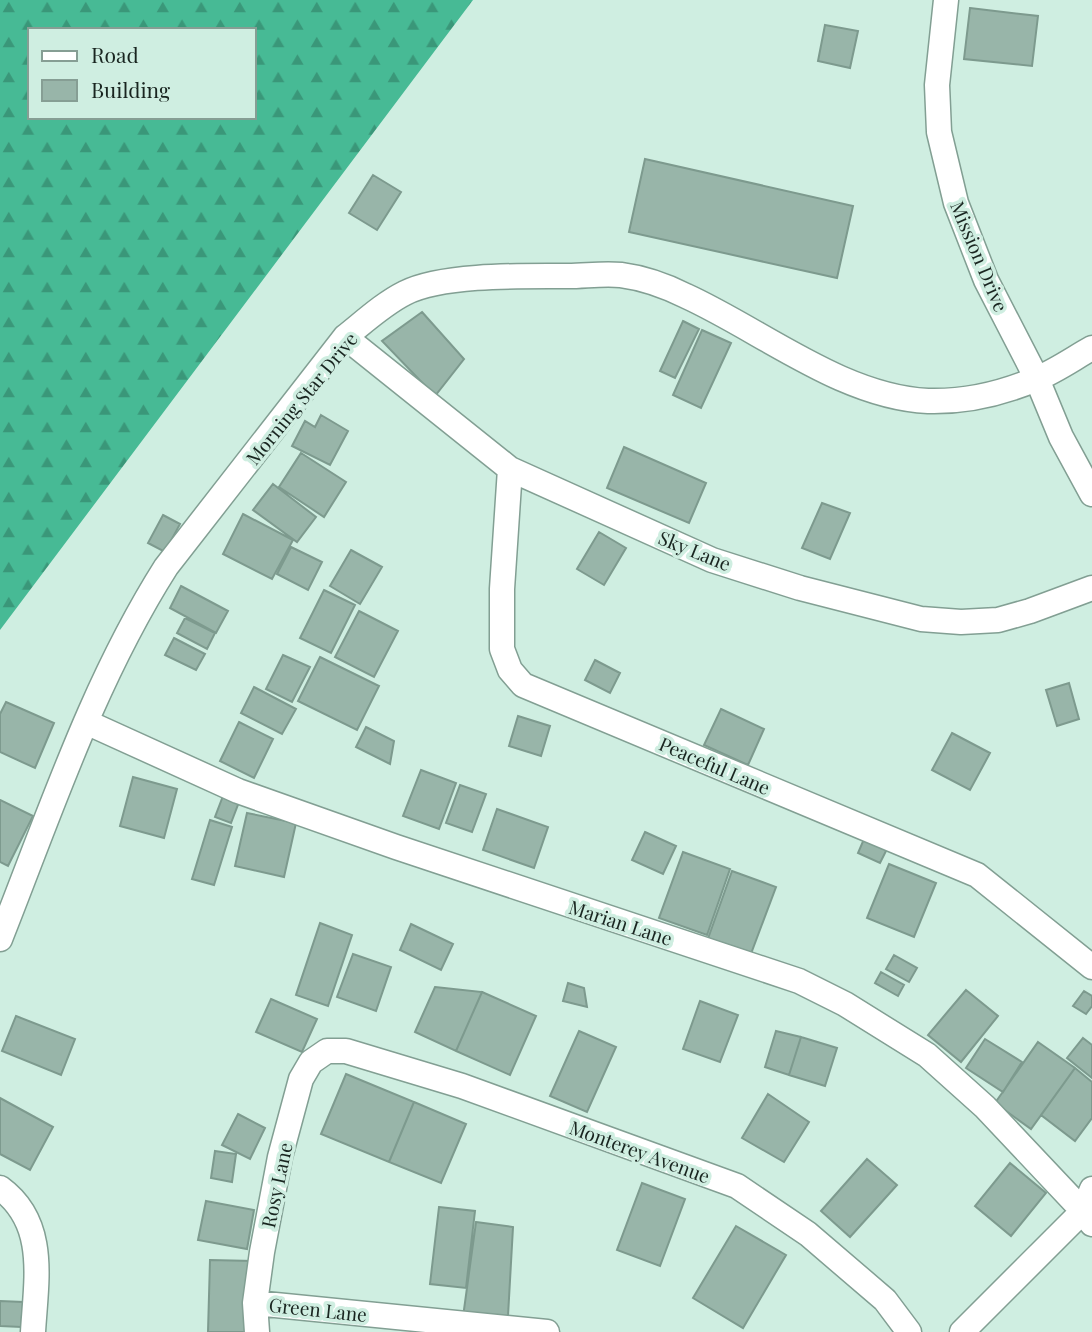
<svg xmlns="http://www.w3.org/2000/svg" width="1092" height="1332" viewBox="0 0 1092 1332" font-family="'Playfair Display',serif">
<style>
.forest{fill:url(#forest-firs);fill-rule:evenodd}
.building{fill:#98b5a9;stroke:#7d9a8e;stroke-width:2}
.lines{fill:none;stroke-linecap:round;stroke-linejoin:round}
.street-casing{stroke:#829f93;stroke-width:27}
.street{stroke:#fff;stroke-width:24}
.labels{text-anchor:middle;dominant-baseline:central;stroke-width:7;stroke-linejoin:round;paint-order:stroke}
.street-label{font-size:19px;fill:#192520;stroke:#cfeee1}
</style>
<defs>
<pattern id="forest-firs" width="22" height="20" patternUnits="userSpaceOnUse" patternTransform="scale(1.75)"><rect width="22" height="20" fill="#47ba95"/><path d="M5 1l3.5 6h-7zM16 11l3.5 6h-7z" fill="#3a9779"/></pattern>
</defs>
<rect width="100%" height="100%" fill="#cfeee1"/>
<path class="forest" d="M0 0H473L0 630ZM30 30H254V117H30Z"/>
<path class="building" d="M970 8 1038 16 1032 66 964 59Z
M825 25 858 31 850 68 818 61Z
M645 159 853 206 837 278 629 232Z
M373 175 401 192 377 230 349 213Z
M422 312 464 359 435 396 382 341Z
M683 321 699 329 675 378 660 371Z
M702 330 731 343 701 408 673 395Z
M321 415 348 431 330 465 292 446 305 421 315 427Z
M624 447 706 483 689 523 607 488Z
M301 453 346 482 324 517 279 487Z
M273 484 316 517 297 542 253 510Z
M822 503 850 513 830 559 802 548Z
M243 514 293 540 272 579 223 554Z
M163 515 180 524 165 552 148 543Z
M599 532 626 548 604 585 577 569Z
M291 547 322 562 308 590 277 574Z
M351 550 382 567 360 604 330 586Z
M181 586 228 611 216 633 170 608Z
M324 590 355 605 331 653 300 638Z
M359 611 398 631 374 677 335 657Z
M185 618 215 633 207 649 177 633Z
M174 638 205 654 196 670 165 655Z
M283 655 310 667 292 702 266 689Z
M320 657 379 686 357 730 298 701Z
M595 660 620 673 610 693 585 680Z
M1069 683 1079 719 1057 726 1046 690Z
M254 687 296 709 282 734 241 713Z
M6 702 54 723 35 768 0 752V714Z
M721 709 764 729 748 765 704 745Z
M518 716 550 726 541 756 509 746Z
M239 722 273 739 254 778 220 761Z
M366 727 394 741 390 764 356 747Z
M952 733 990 753 970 790 932 770Z
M421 770 456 783 439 829 403 816Z
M133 777 177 789 164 838 120 826Z
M460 785 486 794 472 832 446 823Z
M223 796 239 802 231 823 215 817Z
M0 800 33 816 8 866 0 862Z
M497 809 548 827 534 868 483 850Z
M247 813 296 823 284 877 235 866Z
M210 820 232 827 214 885 192 879Z
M645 832 676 846 663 874 632 860Z
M864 839 887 849 880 863 858 853Z
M683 852 730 869 707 935 659 918Z
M889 864 936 883 914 937 867 918Z
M732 871 776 887 749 959 705 947Z
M320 923 352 935 328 1006 296 995Z
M411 924 453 944 441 970 400 950Z
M353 954 391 967 376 1011 337 997Z
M894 955 917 968 909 982 886 969Z
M881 972 904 985 898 996 875 983Z
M568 983 584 988 587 1007 563 1001Z
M435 987 482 992 456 1051 415 1032Z
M966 990 998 1016 961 1062 928 1035Z
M1084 991 1092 996V1006L1086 1014 1073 1006Z
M482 992 536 1016 510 1075 456 1051Z
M271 999 317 1019 302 1052 256 1032Z
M700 1001 738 1015 720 1062 683 1049Z
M16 1016 75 1039 61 1075 2 1051Z
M579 1031 616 1047 587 1112 550 1096Z
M776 1031 801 1037 789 1075 765 1067Z
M801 1037 837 1048 825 1086 789 1075Z
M1083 1038 1092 1045V1078L1067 1058Z
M985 1039 1022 1062 1003 1092 966 1068Z
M1038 1042 1075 1068 1031 1129 995 1103Z
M1075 1068 1092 1082V1118L1075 1141 1041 1115Z
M346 1074 414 1102 389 1162 321 1134Z
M768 1094 809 1122 784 1162 742 1138Z
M0 1098 53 1127 30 1170 0 1154Z
M414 1102 466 1124 441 1183 389 1162Z
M238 1114 265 1128 250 1159 222 1145Z
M215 1151 236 1154 232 1182 211 1178Z
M867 1159 897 1185 850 1237 821 1211Z
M1010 1163 1046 1193 1011 1236 975 1206Z
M642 1183 685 1199 660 1266 617 1250Z
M206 1201 254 1210 247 1249 198 1240Z
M439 1207 475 1211 466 1288 430 1284Z
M476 1222 513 1227 508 1316 463 1317Z
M736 1226 786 1255 743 1328 693 1298Z
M210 1260 253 1261 251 1332H208Z
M0 1301 23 1302 21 1327 0 1326Z"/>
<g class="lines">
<g class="street-casing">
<path id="street" d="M946 0 937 85 939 132 956 203 986 280 1037 379 1061 437 1092 494
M345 337 510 469 712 560 800 588 921 619 961 622 998 620 1030 611 1092 588
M510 469 502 589V649L510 670 523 685 977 875 1092 967
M86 722 238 791 396 847 799 981 845 1004 927 1055 985 1107 1083 1211 1092 1224
M0 939C50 813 93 682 166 567L345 337C364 322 383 304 405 293 442 274 525 276 568 276 585 276 604 273 621 275 644 278 666 286 686 296 761 330 842 397 928 401 964 402 1003 393 1036 379 1056 371 1074 358 1092 348
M0 1188C48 1223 36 1280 33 1332
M255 1303 547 1332
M257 1332 255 1303 262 1252 280 1157 301 1079 311 1062 327 1051H346L462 1086 737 1186 808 1234 885 1300 909 1332
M962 1332 1083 1211 1092 1189"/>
</g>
<use href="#street" class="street"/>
</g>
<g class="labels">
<g class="street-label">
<text transform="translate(980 256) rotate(67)">Mission Drive</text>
<text transform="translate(301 398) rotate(-51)">Morning Star Drive</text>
<text transform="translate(695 550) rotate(22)">Sky Lane</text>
<text transform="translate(715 765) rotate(23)">Peaceful Lane</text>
<text transform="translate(621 922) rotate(18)">Marian Lane</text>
<text transform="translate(640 1151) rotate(20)">Monterey Avenue</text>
<text transform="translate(276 1185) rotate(-78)">Rosy Lane</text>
<text transform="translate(318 1309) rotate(6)">Green Lane</text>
</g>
</g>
<rect x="28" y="28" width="228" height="91" fill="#cfeee1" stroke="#869e94" stroke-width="2"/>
<rect x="42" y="51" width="35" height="10" fill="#ffffff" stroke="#869e94" stroke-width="2"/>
<text x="91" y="63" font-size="21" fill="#192520">Road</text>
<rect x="42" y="80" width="35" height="21" fill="#98b5a9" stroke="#869e94" stroke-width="2"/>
<text x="91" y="98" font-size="21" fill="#192520">Building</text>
</svg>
